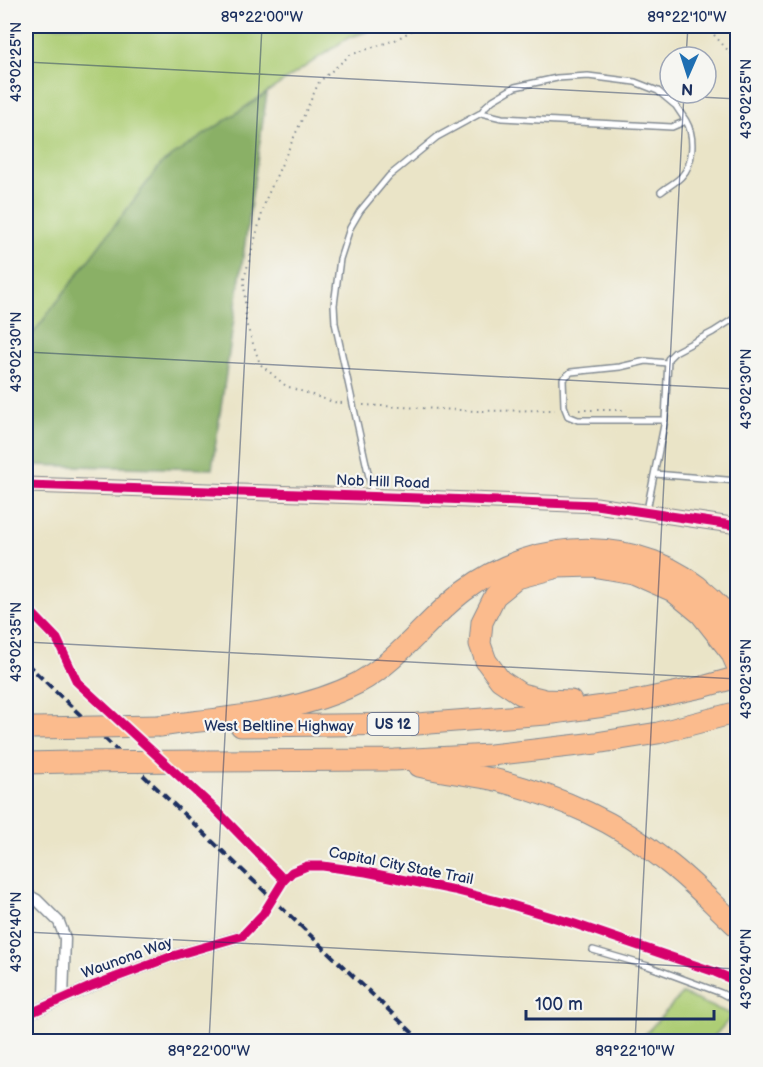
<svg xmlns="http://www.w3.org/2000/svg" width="763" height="1067" viewBox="0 0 763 1067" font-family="'Balsamiq Sans',sans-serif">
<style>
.green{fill:#adcd75;stroke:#647e6a;stroke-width:1.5}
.forest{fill:#8ab066;stroke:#527062;stroke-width:1.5}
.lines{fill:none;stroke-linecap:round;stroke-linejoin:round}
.lane-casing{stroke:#828a92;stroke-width:8}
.street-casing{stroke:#828a92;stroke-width:13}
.secondary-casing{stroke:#828a92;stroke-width:17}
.highway-casing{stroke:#828a92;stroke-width:23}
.path{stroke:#828a92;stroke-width:2;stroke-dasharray:1.5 4.5;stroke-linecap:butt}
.lane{stroke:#fff;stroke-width:5}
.street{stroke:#fff;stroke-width:10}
.secondary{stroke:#fde4d1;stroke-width:15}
.highway{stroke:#fbbb8d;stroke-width:21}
.rail{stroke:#1b2f5e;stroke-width:4;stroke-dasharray:9 4.5;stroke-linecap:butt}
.highway-bridge-casing{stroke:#828a92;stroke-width:23;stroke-linecap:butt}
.highway-bridge{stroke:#fbbb8d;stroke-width:21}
.cycleway-casing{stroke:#f6f6f2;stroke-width:13}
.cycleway{stroke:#d6006c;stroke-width:9}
.ticks{fill:none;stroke:#1b2f5e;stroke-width:1.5;stroke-opacity:0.45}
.labels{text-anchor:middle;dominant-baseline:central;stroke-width:4.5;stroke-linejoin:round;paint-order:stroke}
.shield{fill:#f6f6f2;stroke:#5d6b8a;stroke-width:1.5}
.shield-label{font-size:14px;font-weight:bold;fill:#1b2f5e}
.street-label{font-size:15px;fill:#1b2f5e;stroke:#f6f6f2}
.neatline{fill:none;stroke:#1b2f5e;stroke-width:2}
.ticks-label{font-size:15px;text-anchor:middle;fill:#1b2f5e}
</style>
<rect width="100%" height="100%" fill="#f6f6f2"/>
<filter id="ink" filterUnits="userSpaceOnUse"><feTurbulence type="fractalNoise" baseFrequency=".0167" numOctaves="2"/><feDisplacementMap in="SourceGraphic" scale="12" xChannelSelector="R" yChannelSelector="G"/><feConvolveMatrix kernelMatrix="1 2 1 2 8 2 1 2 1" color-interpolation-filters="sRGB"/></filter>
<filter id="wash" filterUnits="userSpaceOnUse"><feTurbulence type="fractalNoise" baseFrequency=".008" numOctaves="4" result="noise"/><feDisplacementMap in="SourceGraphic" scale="24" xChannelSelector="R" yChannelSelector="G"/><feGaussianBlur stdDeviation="1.35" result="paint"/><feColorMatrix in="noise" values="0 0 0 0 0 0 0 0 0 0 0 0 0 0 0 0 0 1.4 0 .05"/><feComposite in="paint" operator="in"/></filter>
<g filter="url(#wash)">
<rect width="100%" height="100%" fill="#eae4c7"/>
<path class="green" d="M26 26H383L348 38 162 163 26 343Z
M682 994 733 1015 710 1041H639Z"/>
<path class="forest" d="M267 93 212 469 26 465V343L162 163Z"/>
</g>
<g filter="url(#ink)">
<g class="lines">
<g class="lane-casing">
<path id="lane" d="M661 192C667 187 675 183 681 177 694 164 695 136 686 121
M665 420H578L568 416 564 406 563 379 571 372 620 367 646 361 667 363
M655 474 738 481
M373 495 335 323 334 305 340 259 350 228 360 211 389 176 437 137 481 113 486 106 493 100 515 87 557 78 588 76 635 82 658 91 676 106 686 121 672 127 502 118 481 113
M647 510 665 420 668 359 675 352 713 332 738 316
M593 950 648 966 721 993 738 1002"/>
</g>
<g class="street-casing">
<path id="street" d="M26 894 37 900 59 922 65 938 63 999
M26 1015 92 986 173 956 242 936"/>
</g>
<g class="secondary-casing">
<path id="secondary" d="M26 485 419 498 596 505 738 526"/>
</g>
<g class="highway-casing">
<path id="highway" d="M571 701 545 700 521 694 500 680 486 661 480 644 482 622 495 596 517 578 558 567 592 566 632 573 673 591 701 614 731 652 738 668
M160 726C226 717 297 714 358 683 400 660 427 619 464 591 537 536 642 533 710 597 720 607 730 616 738 627
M241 726 417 724 546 714 626 703 702 687 738 677
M200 761 395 760 491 755 596 743 658 733 738 712
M26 763 70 762
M419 766C446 773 473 774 500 781 562 798 616 821 667 862 692 881 714 905 738 927"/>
</g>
<path class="path" d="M706 26 733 56 736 55 738 53
M734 26 738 49
M342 403 333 402 286 386 260 364 246 323 244 279 266 199 319 82 350 55 395 40 420 26
M363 405 478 411 555 410
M579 410H627"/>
<use href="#lane" class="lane"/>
<use href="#street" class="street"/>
<use href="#secondary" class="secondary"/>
<use href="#highway" class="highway"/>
<path class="rail" d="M26 663 422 1042"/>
<g class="highway-bridge-casing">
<path id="highway-bridge" d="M33 728 160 726
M70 762 200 761"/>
</g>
<use href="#highway-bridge" class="highway-bridge"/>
<g class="cycleway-casing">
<path id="cycleway" d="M26 485 419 498 596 505 738 526
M26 607 57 639 77 682 215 809 284 880
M26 1015 92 986 173 956 242 936 263 914 284 880 292 872 307 866H323L366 872 454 890 505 903 572 923 715 972 738 982"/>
</g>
<use href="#cycleway" class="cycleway"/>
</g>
</g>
<path class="ticks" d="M686 57 688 26M26 62 738 99M26 352 738 389M26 642 738 679M26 932 738 969M209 1042 262 26M635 1042 684 93"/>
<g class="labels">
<rect class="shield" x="367.5" y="713" width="51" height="22" rx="4.5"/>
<g class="shield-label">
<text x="393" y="724">US 12</text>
</g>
<g class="street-label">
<text transform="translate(383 482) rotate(2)">Nob Hill Road</text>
<text x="279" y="726">West Beltline Highway</text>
<text transform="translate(401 866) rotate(11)">Capital City State Trail</text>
<text transform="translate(127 958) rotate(-20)">Waunona Way</text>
</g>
</g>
<rect width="763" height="1067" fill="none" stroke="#f6f6f2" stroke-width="66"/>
<g transform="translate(688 75) rotate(183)"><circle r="28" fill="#f6f6f2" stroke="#9ea6b7" stroke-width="1.5"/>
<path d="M0-4.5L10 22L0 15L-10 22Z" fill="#1f6fb2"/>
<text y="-9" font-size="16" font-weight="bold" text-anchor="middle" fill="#1b2f5e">N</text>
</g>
<path d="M526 1010v9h188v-9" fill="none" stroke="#1b2f5e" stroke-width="3"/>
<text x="535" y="1010" font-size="18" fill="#1b2f5e" stroke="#f6f6f2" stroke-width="4.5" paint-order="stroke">100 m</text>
<rect x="33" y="33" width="697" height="1001" class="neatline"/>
<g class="ticks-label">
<text x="262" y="22">89°22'00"W</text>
<text x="687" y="22">89°22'10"W</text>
<text transform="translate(16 62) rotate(-90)" y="5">43°02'25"N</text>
<text transform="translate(746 99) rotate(-90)" y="5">43°02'25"N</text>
<text transform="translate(16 352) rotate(-90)" y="5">43°02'30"N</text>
<text transform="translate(746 389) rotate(-90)" y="5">43°02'30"N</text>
<text transform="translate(16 642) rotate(-90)" y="5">43°02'35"N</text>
<text transform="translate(746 679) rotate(-90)" y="5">43°02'35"N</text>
<text transform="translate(16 932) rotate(-90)" y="5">43°02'40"N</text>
<text transform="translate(746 969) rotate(-90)" y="5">43°02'40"N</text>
<text x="209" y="1056">89°22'00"W</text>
<text x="635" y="1056">89°22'10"W</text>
</g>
</svg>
